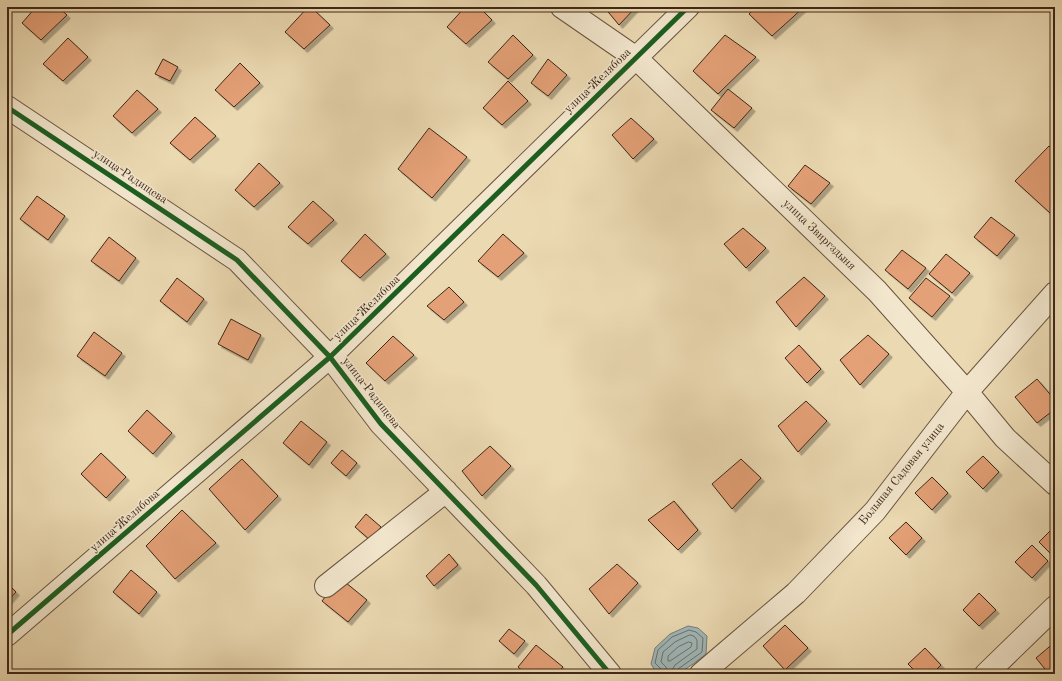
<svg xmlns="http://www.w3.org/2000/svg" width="1062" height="681" viewBox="0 0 1062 681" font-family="'Old Standard TT',serif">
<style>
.water{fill:#9fb7b9;stroke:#787e78}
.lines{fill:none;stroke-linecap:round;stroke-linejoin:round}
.shore{stroke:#6e7068;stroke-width:1}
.building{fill:#e4a076;stroke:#3e2817;filter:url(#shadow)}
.minor-casing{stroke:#69543e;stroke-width:24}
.minor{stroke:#f2e6cd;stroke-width:22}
.cycleway-casing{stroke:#f2e6cd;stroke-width:8}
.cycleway{stroke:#1b5e20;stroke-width:5}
.labels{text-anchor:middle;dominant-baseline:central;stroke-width:3;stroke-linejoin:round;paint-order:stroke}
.street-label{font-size:12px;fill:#3e2817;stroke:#f2e6cd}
</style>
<defs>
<filter id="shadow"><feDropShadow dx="3.5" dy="3.5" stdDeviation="0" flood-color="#0004"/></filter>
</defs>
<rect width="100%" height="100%" fill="#ebd9b2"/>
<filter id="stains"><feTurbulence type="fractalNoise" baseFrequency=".005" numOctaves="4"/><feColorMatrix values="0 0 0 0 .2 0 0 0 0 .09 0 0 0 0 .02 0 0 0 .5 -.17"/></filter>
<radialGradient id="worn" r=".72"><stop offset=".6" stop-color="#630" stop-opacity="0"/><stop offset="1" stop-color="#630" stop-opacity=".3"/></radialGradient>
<path class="water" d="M688 626 698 628 707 636 706 654 693 664 678 674 656 672 651 664 655 648 670 634Z"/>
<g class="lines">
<path class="shore" d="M690 635 694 636 697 640V649L675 665 671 672 668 673 666 667 661 662 663 652 675 642Z
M689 642 692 643 691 647 670 661H668V656L678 647Z
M663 674 662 670 655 663 658 650 672 637 689 630 696 632 703 638 702 652 678 669 676 674"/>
</g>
<path class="building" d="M36 7H58L67 15 41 40 22 23Z
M308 7H311L330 25 304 49 285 32Z
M465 7H479L492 20 466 44 447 27Z
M604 7H636L619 25Z
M756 7H804L772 36 749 14Z
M513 35 533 55 508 79 488 62Z
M725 35 756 57 718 94 693 71Z
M68 38 88 57 63 81 43 64Z
M163 59 178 67 170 81 155 74Z
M548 59 567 75 548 96 531 83Z
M240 63 260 83 234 107 215 90Z
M508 81 528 101 502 125 483 108Z
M728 89 752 108 734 128 711 110Z
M137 90 158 109 132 133 113 116Z
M195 117 216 136 190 160 170 143Z
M631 118 654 139 633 159 612 135Z
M429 128 467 157 432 198 398 169Z
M1049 146 1055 151V208L1050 213 1015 181Z
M259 163 280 183 254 207 235 190Z
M805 165 830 183 811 204 788 186Z
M37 196 65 216 48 240 20 219Z
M313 201 334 220 308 244 288 227Z
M991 217 1015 235 997 256 974 237Z
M743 228 766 248 746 268 724 244Z
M365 234 386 254 360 278 341 261Z
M503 234 524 253 498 277 478 261Z
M109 237 136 258 119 281 91 261Z
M902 250 926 268 908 289 885 270Z
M946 254 970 273 952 293 929 274Z
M804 277 825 296 796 327 776 302Z
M177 278 204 299 187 322 160 301Z
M926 278 950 296 932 317 909 298Z
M449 287 464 302 444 320 427 306Z
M231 319 261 335 248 360 218 344Z
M94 332 122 353 105 376 77 356Z
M868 335 889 354 860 385 840 360Z
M393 336 414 355 385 381 366 363Z
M799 345 821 369 807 383 785 358Z
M1037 379 1055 400V409L1037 423 1015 397Z
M806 401 827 421 798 452 778 426Z
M147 410 172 433 153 454 128 431Z
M301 421 327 442 309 465 283 443Z
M490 446 511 466 482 496 462 471Z
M342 450 357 463 346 476 331 463Z
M101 453 126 477 106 498 81 474Z
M983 456 999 472 983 489 966 472Z
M242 459 278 496 245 530 209 489Z
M741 459 761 478 732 509 712 484Z
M932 477 948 493 932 510 915 493Z
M674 501 698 530 678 550 648 520Z
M182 510 216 543 175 579 146 546Z
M366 514 381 527 370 540 355 527Z
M906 522 922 538 906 555 889 538Z
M1055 526V558L1039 542Z
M1032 545 1048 561 1032 578 1015 562Z
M449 554 458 565 434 586 426 576Z
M617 564 638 583 609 614 589 589Z
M131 570 157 592 139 614 113 592Z
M340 578 367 600 348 622 322 601Z
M7 583 16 592 7 602Z
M979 593 996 610 979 626 963 610Z
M785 625 808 648 785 670 763 646Z
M509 629 525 641 514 654 499 641Z
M1055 642V674H1049L1036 658Z
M536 645 563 667 556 674H526L518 667Z
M925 648 941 665 932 674H918L908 664Z"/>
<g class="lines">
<g class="minor-casing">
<path id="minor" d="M562 7 636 58 877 291 967 392 1005 438 1055 484
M7 107 237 260 330 357 381 424 536 585 610 674
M326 586 446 491
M7 635 330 357 688 7
M701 674 796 593 875 511 967 392 1055 293
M986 674 1055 607"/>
</g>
<use href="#minor" class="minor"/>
<g class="cycleway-casing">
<path id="cycleway" d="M7 107 237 260 330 357 381 424 536 585 610 674
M7 635 330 357 688 7"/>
</g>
<use href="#cycleway" class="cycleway"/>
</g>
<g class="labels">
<g class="street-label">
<text transform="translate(598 81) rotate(-44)">улица Желябова</text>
<text transform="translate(130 177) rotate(34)">улица Радищева</text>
<text transform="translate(819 235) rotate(44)">улица Звиргздыня</text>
<text transform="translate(367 308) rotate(-44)">улица Желябова</text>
<text transform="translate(371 393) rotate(52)">улица Радищева</text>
<text transform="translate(902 474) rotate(-51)">Большая Садовая улица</text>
<text transform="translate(125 521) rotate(-41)">улица Желябова</text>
</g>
</g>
<rect width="1062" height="681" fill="none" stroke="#ebd9b2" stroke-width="24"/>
<rect x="8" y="8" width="1046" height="665" fill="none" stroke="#3e2817" stroke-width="2"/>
<rect x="12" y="12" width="1038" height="657" fill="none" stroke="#3e2817"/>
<rect width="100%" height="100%" filter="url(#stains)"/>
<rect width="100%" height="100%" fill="url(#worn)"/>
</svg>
